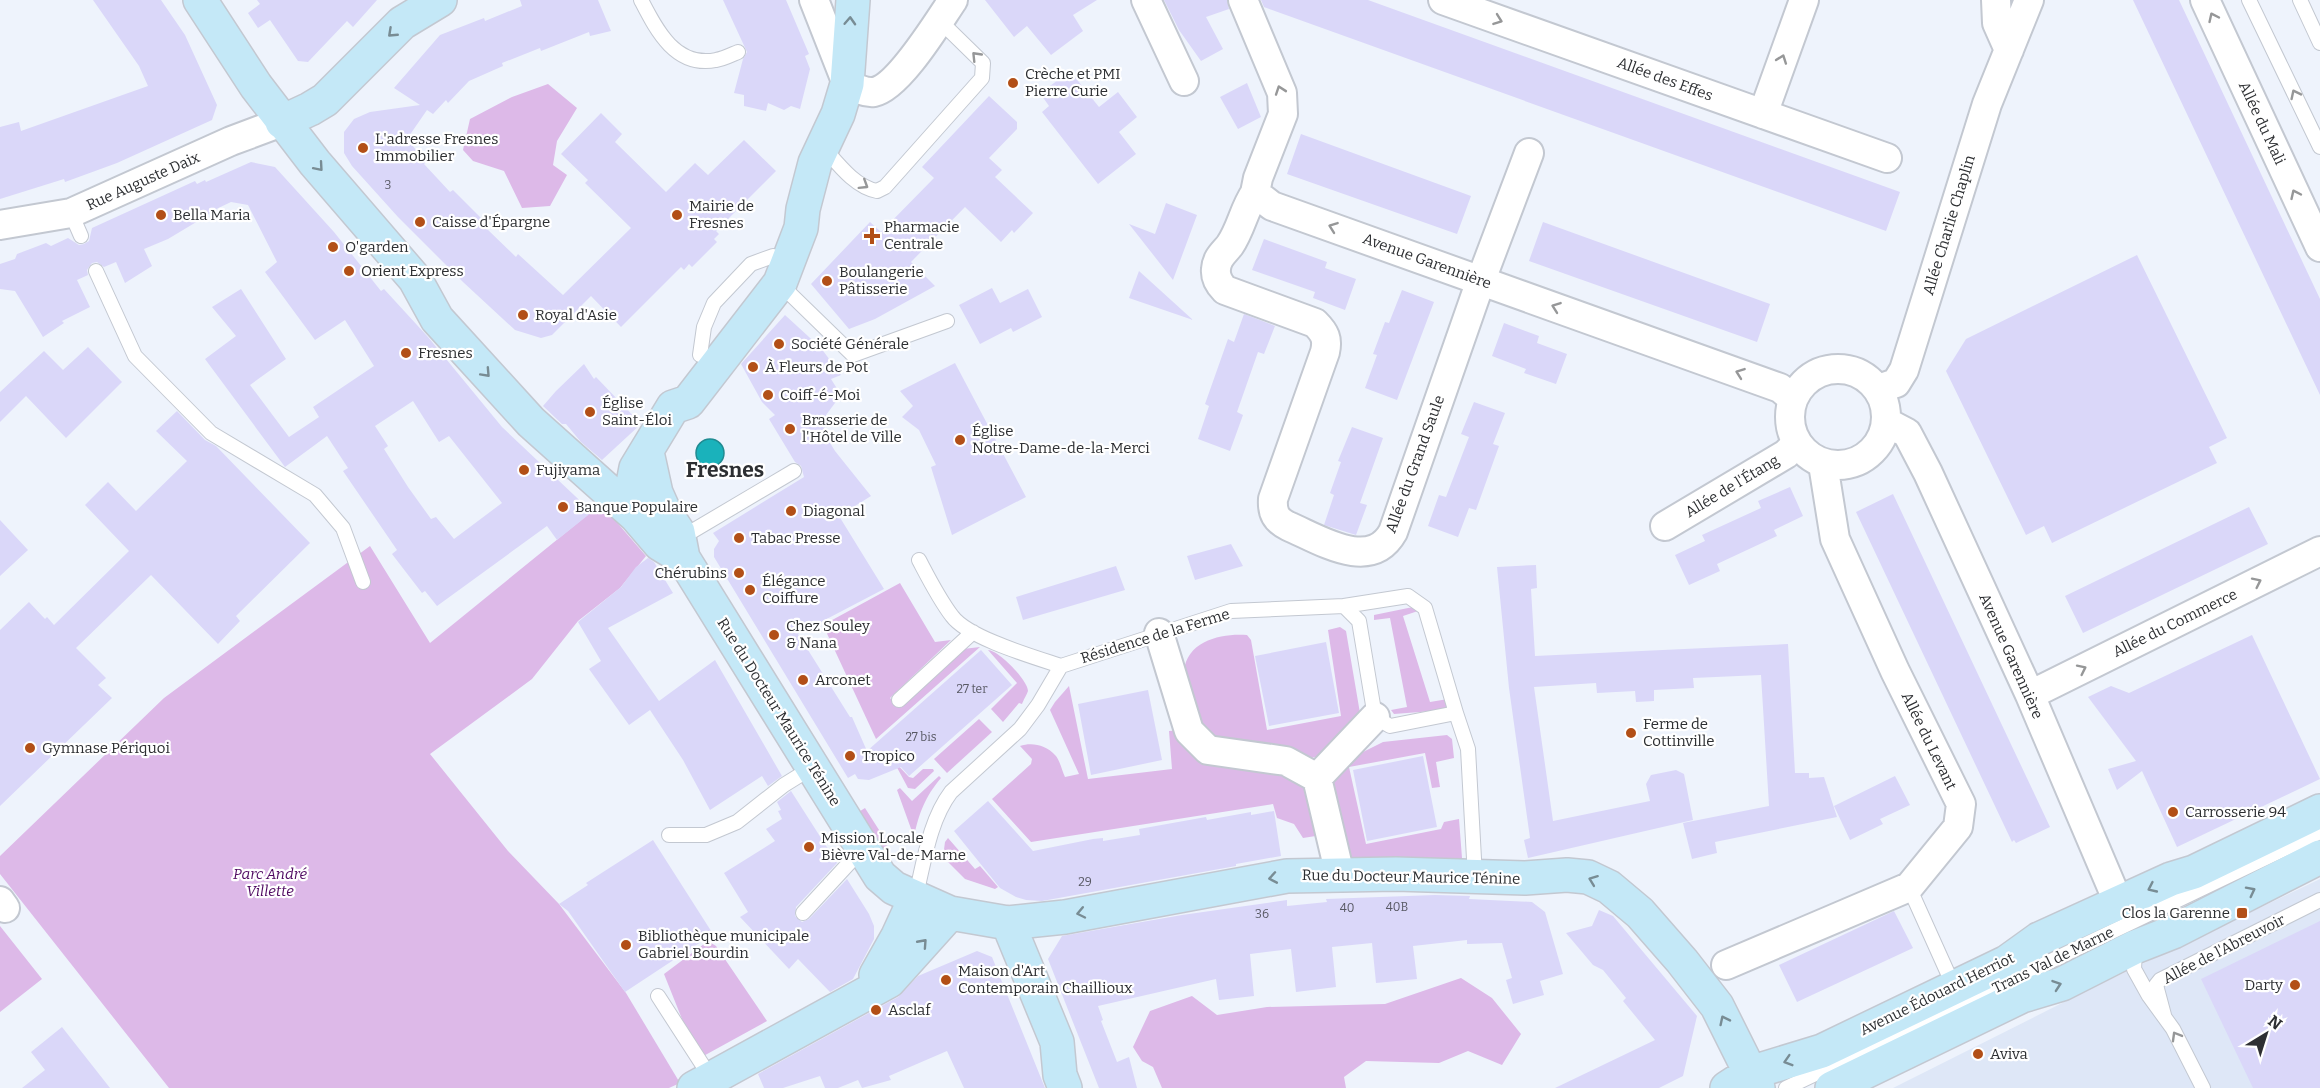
<svg xmlns="http://www.w3.org/2000/svg" width="2320" height="1088" viewBox="0 0 2320 1088" font-family="Bitter,serif">
<style>
.built{fill:#dee7f7}
.green{fill:#ddb9e8}
.water{fill:#1ab2bb;stroke:#208b92;stroke-width:1.5}
.building{fill:#dad7f9;fill-rule:evenodd}
.lines{fill:none;stroke-linecap:round;stroke-linejoin:round}
.lane-casing{stroke:#c3c8d1;stroke-width:16}
.street-casing{stroke:#c3c8d1;stroke-width:32}
.secondary-casing{stroke:#c3c8d1;stroke-width:36}
.lane{stroke:#fff;stroke-width:14}
.street{stroke:#fff;stroke-width:28}
.secondary{stroke:#c4e8f7;stroke-width:33}
.oneway{stroke:#969798}
.oneway2{stroke:#788c94}
.poi-dot{fill:#b24f17;stroke:#fff;stroke-width:2}
.labels{text-anchor:middle;dominant-baseline:central;stroke-width:4.5;stroke-linejoin:round;paint-order:stroke}
.number-label{font-size:12px;fill:#585964}
.poi-label{font-size:15px;fill:#2d2f32;stroke:#fff;text-anchor:start}
.street-label{font-size:15px;fill:#2d2f32;stroke:#fff}
.park-label{font-size:15px;font-style:italic;fill:#4f0961;stroke:#fff}
.district-label{font-size:21px;font-weight:bold;fill:#2d2f32;stroke:#fff}
</style>
<rect width="100%" height="100%" fill="#eef3fc"/>
<path class="built" d="M2320 879V1088H1893L2090 989Z"/>
<path class="green" d="M548 84 577 108 557 141 553 165 567 175 550 206 522 208 504 171 473 161 463 150 470 119 512 97Z
M601 504 646 556 620 588 578 621 532 679 430 754 508 851 559 904 626 993 680 1083 669 1088H169L0 874V856L164 698 370 546 430 643Z
M900 583 935 642 951 640 890 698 899 708 963 649 980 647 876 739 823 625Z
M1413 607 1418 611 1403 616 1430 702 1448 699 1450 705 1446 710 1394 714 1391 710 1407 707 1390 618 1374 620V615Z
M1340 627 1346 631 1361 719C1341 744 1335 755 1301 760L1204 739C1200 727 1183 680 1184 671 1187 640 1223 633 1247 635L1251 640 1267 730 1341 716 1328 630Z
M988 650C998 650 1028 680 1028 691 1027 694 1023 701 1022 704L1019 703 1003 722 991 709 1017 683Z
M1069 686 1088 779 1172 769 1169 731 1181 730 1252 764 1303 781 1322 835 1303 838 1294 824 1277 818 1273 804 1031 842 992 799 1031 764 1032 759 1020 746C1032 742 1046 745 1055 755 1060 760 1062 771 1065 777L1079 774 1050 710 1055 702Z
M979 719 992 732 947 773 934 759Z
M1447 735 1452 739 1454 758 1436 762 1440 787 1432 788 1425 753 1349 767 1366 844 1441 829 1444 822 1459 819 1462 858 1346 861 1330 784 1359 754 1383 742Z
M893 760 909 777 913 778 923 769H933L934 771 915 789 908 788Z
M939 776 941 778C925 797 919 813 914 837L897 790 900 788 912 801Z
M865 808 888 844 882 852 857 813Z
M948 838 975 869 980 866 998 887 995 889 965 879 943 857 945 842Z
M0 926 42 979 0 1012Z
M708 941 716 946 767 1021 698 1059 664 974Z
M1461 978 1492 998 1521 1034 1502 1065 1468 1051 1439 1063 1366 1061 1344 1077 1346 1088H1162L1153 1067 1142 1061 1133 1047 1150 1011 1192 996 1217 1015 1267 1007 1385 1004Z"/>
<path class="water" d="M696 453a14 14 0 1 1 28 0a14 14 0 1 1-28 0Z"/>
<path class="building" d="M93 0H161L185 35 217 105 212 120 117 163 65 182 64 179 0 199V127L19 122 21 131 148 86 139 66Z
M257 0H377L353 27 347 21 308 62 298 61 270 20 258 28 248 13 260 4Z
M520 0H598L611 31 590 36 589 32 541 51 540 48 502 63 503 66 469 81 448 103 446 100 433 114 427 110 407 139 426 162 424 164 450 192 453 190 490 227 487 229 516 257 518 254 563 295 631 228 585 183 588 180 561 154 601 113 622 134 615 142 666 192 695 163 708 175 744 140 776 171 716 231 719 234 714 239 717 242 692 267 689 264 684 270 681 267 621 327 591 296 552 335 541 338 515 330 463 282 398 217 352 166 344 153V132L354 119 370 112 420 105 394 88 440 35 484 18 485 21 522 6Z
M723 0H786L809 54 805 56 810 69 800 109 791 106 784 110 768 103 766 111 744 106V95L734 93 743 59 747 52Z
M985 0H1097L1073 15 1083 31 1051 55 1027 26 1014 37Z
M1164 0H1227L1229 9 1206 17 1223 49 1201 61 1179 30Z
M1261 0H1368L1900 192 1886 231 1264 7Z
M2133 0H2179L2320 299V395Z
M1070 71 1099 107 1118 92 1137 117 1119 132 1136 154 1098 184 1042 112 1049 106 1042 96 1052 88 1050 86Z
M1247 83 1261 117 1238 129 1220 97Z
M989 96 1017 122V129L989 158 1002 170 995 177 1033 213 1014 233 1012 230 1001 242 965 207 911 262 935 286 875 319 849 329 811 284 870 222 881 232 934 178 922 167Z
M1301 134 1471 196 1457 234 1287 174Z
M251 162 275 167 334 232 381 291 384 289 428 337 502 427 592 512 557 540 547 526 437 606 425 591 422 593 392 554 397 550 343 471 348 468 327 436 285 467 205 359 236 336 212 307 241 289 286 359 250 385 289 437 319 417 313 407 374 366 345 320 315 340 265 272 277 262 248 205 231 202 210 212 208 215 168 239 144 249 152 266 125 283 116 262 104 267 97 262 92 263 87 270 88 275 77 280 90 307 62 321 64 323 43 337 15 291 0 289V264L15 259 17 254 46 243 51 246 68 238 79 245 84 244 89 241 92 228 195 181 197 184 205 180 206 182ZM413 401 439 442 449 436 502 503 454 539 436 517 431 519 408 487 384 449 388 446 375 426Z
M1166 203 1197 215 1173 280 1129 224 1155 234Z
M1543 222 1770 304 1757 342 1529 261Z
M1264 239 1327 262 1325 268 1356 279 1345 310 1313 298 1315 292 1252 270Z
M2137 255 2227 438 2209 447 2217 463 2052 543 2044 526 2026 535 1946 371 1966 339Z
M1139 271 1193 320 1129 298Z
M992 288 1000 303 1028 289 1042 317 1013 332 1011 328 980 344 959 305Z
M1402 290 1434 302 1397 400 1365 388 1377 355 1373 354 1385 322 1389 323Z
M1244 314 1275 326 1264 354 1258 352 1237 412 1243 415 1230 451 1198 439 1209 406 1205 404 1228 339 1234 342Z
M785 315 821 348 841 375 831 379 841 395 826 415 824 433 835 451 871 496 839 516 884 589 798 634 850 717H852L867 751 981 650 1012 685 909 776 901 767 869 780 858 779 855 774 848 778 714 557V549L719 541 713 533 804 477 801 466 795 462 769 419 775 415 762 402 741 364Z
M1504 323 1539 336 1537 343 1567 354 1556 384 1524 373 1526 369 1492 356Z
M88 347 122 382 66 438 26 396 0 422V392L44 351 63 370Z
M955 363 1026 497 952 535 931 467 936 465 919 430 902 417 913 406 900 391Z
M584 364 594 379 596 377 641 424 602 460 581 442 566 424H562L543 406 556 391Z
M1474 402 1505 413 1493 444 1499 446 1476 510 1469 508 1458 537 1428 526 1439 495 1446 497 1469 437 1461 434Z
M177 411 205 440 216 446 310 543 236 616 240 621 218 644 151 575 76 648 106 678 98 685 112 698 0 806V630L29 602 45 619 47 617 54 625 129 551 85 505 108 482 136 511 187 461 156 431Z
M1352 427 1383 438 1360 503 1367 505 1356 535 1324 525 1334 495 1330 493 1341 462 1338 461Z
M1790 487 1803 516 1774 530 1777 536 1717 564 1720 571 1689 585 1675 555 1705 541 1702 535 1761 508 1758 501Z
M1893 494 2050 827 2016 843 2014 840 2012 842 1856 512Z
M2249 507 2268 544 2083 633 2065 596Z
M0 520 28 550 0 576Z
M1231 544 1243 566 1195 580 1187 556Z
M648 558 654 562 673 593 608 628 659 701 715 660 782 776 768 786 762 776 710 810 683 760 650 710 629 725 589 669 601 661 578 622 621 587 636 567Z
M1536 565 1537 588 1531 589 1535 656 1788 644 1795 773H1809V778L1824 777 1837 817 1715 842 1717 853 1692 859 1683 823 1769 806 1761 675 1693 678 1694 688 1654 690V701L1636 702 1635 691 1597 693 1596 683 1534 687 1553 821 1650 801 1646 784 1651 775 1676 770 1684 774 1693 820 1528 858 1524 840 1530 838 1509 688 1497 567Z
M1116 566 1125 590 1023 620 1016 597Z
M2252 635 2320 779 2177 847 2142 771 2117 790 2108 769 2136 761 2088 697 2111 686 2129 693Z
M1326 642 1339 713 1269 726 1255 656Z
M1148 690 1162 760 1091 775 1078 704Z
M1423 756 1437 827 1367 841 1353 770Z
M1895 776 1910 805 1880 819 1883 824 1850 840 1834 806Z
M791 791 837 863 796 907 795 916 802 922 809 919 847 879 869 914 874 926V939L853 979 830 992 798 959 789 969 740 917 748 912 724 873 775 841 766 829 782 819 778 811 781 810 777 802Z
M988 801 1033 851 1093 839 1103 838V841L1140 835 1139 829 1206 817 1207 820 1251 812V815L1274 811 1281 856 1236 864V866L1042 901 1026 900 1016 897 1000 888 954 831Z
M653 840 713 934 625 992 568 911 559 904 588 885 586 883Z
M1435 895 1470 896 1469 899 1532 902 1545 912 1563 974 1540 981 1544 995 1513 1004 1506 980 1512 978 1502 943 1467 944V940L1413 946 1417 979 1376 983 1372 943 1332 947 1336 987 1296 992 1291 949 1250 954 1254 996 1219 1000 1216 979 1098 1006 1103 1020 1101 1021 1117 1062 1129 1057 1137 1088H1099L1048 959 1062 936 1182 915 1287 900V906L1327 902 1326 899Z
M1599 910 1613 916 1697 1016 1683 1076 1659 1088H1555L1655 1040 1623 1001 1626 998 1603 970 1593 965 1566 933 1592 926Z
M1894 911 1913 948 1797 1002 1779 965Z
M2320 921V1088H2253L2201 979Z
M977 951 992 957 1045 1088H964L947 1051 889 1076 891 1080 862 1088 858 1080 838 1088H825L820 1076 783 1088H764L758 1074 898 997 918 976Z
M62 1027 110 1088H22L45 1070 31 1052Z"/>
<g class="lines">
<g class="lane-casing">
<path id="lane" d="M641 0C656 29 675 68 716 60 723 59 731 55 738 52
M2249 0 2320 147
M2300 0 2320 43
M823 147C838 164 855 187 877 191L885 187 982 78 983 63 939 20
M71 213 81 236
M96 271 135 356 211 433 315 495 343 528 363 582
M780 284 853 355 947 321
M700 355 704 327 714 303 751 264 773 256
M679 539 794 471
M919 560C929 579 939 599 952 616 968 638 1034 657 1061 666
M1344 606 1408 596 1425 608 1456 713
M899 700 973 632
M669 835H706L737 822 784 785 813 767
M1909 887 1954 987
M915 899C924 863 929 821 951 792L1020 729 1038 705 1061 666 1231 611 1344 606 1359 621 1375 717 1390 726 1456 713 1468 749 1475 877
M803 913 863 848
M2135 950 2134 969 2149 996 2173 1029 2203 1088
M658 996 711 1078
M2164 1015 2156 985 2160 980 2320 900
M1786 1088 2320 832"/>
</g>
<g class="street-casing">
<path id="street" d="M814 0 847 84C855 88 865 93 874 92 899 87 938 22 953 0
M1146 0 1184 81
M1243 0 1282 93 1283 114 1258 178 1255 193 1272 206 1780 388 1792 398
M1443 0 1887 158
M1996 0 1997 23 2009 50
M2205 0 2320 247
M1763 114 1804 0
M1255 193C1244 209 1241 229 1230 245 1224 253 1217 257 1216 269 1215 278 1219 284 1225 290L1315 323C1325 333 1328 339 1325 352L1273 499C1272 513 1276 520 1288 526 1319 539 1370 573 1393 532L1481 280 1529 153
M0 225 71 213 231 141 282 122
M1790 417a48 48 0 1 1 96 0a48 48 0 1 1-96 0Z
M1878 389 1896 383 1904 370 1987 104 2029 0
M1886 422 1907 433 1928 473 2030 695 2119 904
M1665 526 1786 454 1796 444
M1159 633 1189 731 1208 750 1286 761 1317 778
M2030 695 2320 551
M1340 875 1317 778 1375 717
M0 901 5 908
M1726 965 1909 887 1958 827 1961 804 1895 671 1835 539 1823 464"/>
</g>
<g class="secondary-casing">
<path id="secondary" d="M200 0 256 86 315 163 415 279 437 319 531 422 636 516 660 544 683 558 880 876 894 888 950 913 1008 923 1065 917 1287 876 1396 874 1525 878 1567 875 1588 877 1609 887 1640 913 1682 961 1717 1006 1758 1088
M282 122 310 109 325 100 402 23 440 0
M673 407 688 402 780 283 801 228 803 209 815 163 838 114 847 84 853 0
M647 452 656 493 664 511 678 532 683 558
M636 516 630 499 636 468 673 407
M1008 923 1057 1042 1060 1075 1065 1088
M876 975 898 936 915 899
M694 1088 889 981 950 913
M1727 1088 1750 1073 1822 1051 2007 962 2039 939 2171 879 2194 872 2320 811
M1832 1088 2022 996 2062 984 2135 947 2173 932 2320 857"/>
</g>
<use href="#lane" class="lane"/>
<use href="#street" class="street"/>
<use href="#secondary" class="secondary"/>
</g>
<defs><path id="oneway-chevron" d="M-2-3.5L2.5 0L-2 3.5" fill="none" stroke-width="1.6" stroke-linecap="round" stroke-linejoin="round" transform="scale(1.5)"/></defs>
<g class="oneway">
<use href="#oneway-chevron" transform="translate(2213 17) rotate(-115)"/>
<use href="#oneway-chevron" transform="translate(1498 20) rotate(20)"/>
<use href="#oneway-chevron" transform="translate(976 56) rotate(-134)"/>
<use href="#oneway-chevron" transform="translate(1782 59) rotate(-70)"/>
<use href="#oneway-chevron" transform="translate(1280 90) rotate(-109)"/>
<use href="#oneway-chevron" transform="translate(2295 94) rotate(-116)"/>
<use href="#oneway-chevron" transform="translate(864 185) rotate(32)"/>
<use href="#oneway-chevron" transform="translate(2295 194) rotate(-115)"/>
<use href="#oneway-chevron" transform="translate(1333 227) rotate(-160)"/>
<use href="#oneway-chevron" transform="translate(1556 307) rotate(-160)"/>
<use href="#oneway-chevron" transform="translate(1740 373) rotate(-160)"/>
<use href="#oneway-chevron" transform="translate(2257 582) rotate(-26)"/>
<use href="#oneway-chevron" transform="translate(2082 669) rotate(-26)"/>
<use href="#oneway-chevron" transform="translate(2176 1036) rotate(-120)"/>
</g>
<g class="oneway2">
<use href="#oneway-chevron" transform="translate(850 21) rotate(-87)"/>
<use href="#oneway-chevron" transform="translate(392 33) rotate(137)"/>
<use href="#oneway-chevron" transform="translate(319 167) rotate(49)"/>
<use href="#oneway-chevron" transform="translate(486 373) rotate(47)"/>
<use href="#oneway-chevron" transform="translate(1273 878) rotate(170)"/>
<use href="#oneway-chevron" transform="translate(1593 880) rotate(-159)"/>
<use href="#oneway-chevron" transform="translate(2152 888) rotate(155)"/>
<use href="#oneway-chevron" transform="translate(2251 891) rotate(-27)"/>
<use href="#oneway-chevron" transform="translate(1081 913) rotate(168)"/>
<use href="#oneway-chevron" transform="translate(923 943) rotate(-48)"/>
<use href="#oneway-chevron" transform="translate(2057 985) rotate(-19)"/>
<use href="#oneway-chevron" transform="translate(1724 1020) rotate(-116)"/>
<use href="#oneway-chevron" transform="translate(1788 1061) rotate(163)"/>
</g>
<g class="poi-dot">
<circle cx="1013" cy="83" r="6"/>
<circle cx="363" cy="148" r="6"/>
<circle cx="161" cy="215" r="6"/>
<circle cx="677" cy="215" r="6"/>
<circle cx="420" cy="222" r="6"/>
<path d="M869 227h6v6h6v6h-6v6h-6v-6h-6v-6h6z"/>
<circle cx="333" cy="247" r="6"/>
<circle cx="349" cy="271" r="6"/>
<circle cx="827" cy="281" r="6"/>
<circle cx="523" cy="315" r="6"/>
<circle cx="779" cy="344" r="6"/>
<circle cx="406" cy="353" r="6"/>
<circle cx="753" cy="367" r="6"/>
<circle cx="768" cy="395" r="6"/>
<circle cx="590" cy="412" r="6"/>
<circle cx="790" cy="429" r="6"/>
<circle cx="960" cy="440" r="6"/>
<circle cx="524" cy="470" r="6"/>
<circle cx="563" cy="507" r="6"/>
<circle cx="791" cy="511" r="6"/>
<circle cx="739" cy="538" r="6"/>
<circle cx="739" cy="573" r="6"/>
<circle cx="750" cy="590" r="6"/>
<circle cx="774" cy="635" r="6"/>
<circle cx="803" cy="680" r="6"/>
<circle cx="1631" cy="733" r="6"/>
<circle cx="30" cy="748" r="6"/>
<circle cx="850" cy="756" r="6"/>
<circle cx="2173" cy="812" r="6"/>
<circle cx="809" cy="847" r="6"/>
<rect x="2236" y="907" width="12" height="12" rx="3"/>
<circle cx="626" cy="945" r="6"/>
<circle cx="946" cy="980" r="6"/>
<circle cx="2295" cy="985" r="6"/>
<circle cx="876" cy="1010" r="6"/>
<circle cx="1978" cy="1054" r="6"/>
</g>
<g class="labels">
<g class="number-label">
<text x="388" y="185">3</text>
<text x="972" y="689">27 ter</text>
<text x="921" y="737">27 bis</text>
<text x="1085" y="882">29</text>
<text x="1397" y="907">40B</text>
<text x="1347" y="908">40</text>
<text x="1262" y="914">36</text>
</g>
<g class="poi-label">
<text x="1025" y="74">Crèche et PMI<tspan x="1025" dy="17">Pierre Curie</tspan></text>
<text x="375" y="139">L'adresse Fresnes<tspan x="375" dy="17">Immobilier</tspan></text>
<text x="689" y="206">Mairie de<tspan x="689" dy="17">Fresnes</tspan></text>
<text x="173" y="215">Bella Maria</text>
<text x="432" y="222">Caisse d'Épargne</text>
<text x="884" y="227">Pharmacie<tspan x="884" dy="17">Centrale</tspan></text>
<text x="345" y="247">O'garden</text>
<text x="361" y="271">Orient Express</text>
<text x="839" y="272">Boulangerie<tspan x="839" dy="17">Pâtisserie</tspan></text>
<text x="535" y="315">Royal d'Asie</text>
<text x="791" y="344">Société Générale</text>
<text x="418" y="353">Fresnes</text>
<text x="765" y="367">À Fleurs de Pot</text>
<text x="780" y="395">Coiff-é-Moi</text>
<text x="602" y="403">Église<tspan x="602" dy="17">Saint-Éloi</tspan></text>
<text x="802" y="420">Brasserie de<tspan x="802" dy="17">l'Hôtel de Ville</tspan></text>
<text x="972" y="431">Église<tspan x="972" dy="17">Notre-Dame-de-la-Merci</tspan></text>
<text x="536" y="470">Fujiyama</text>
<text x="575" y="507">Banque Populaire</text>
<text x="803" y="511">Diagonal</text>
<text x="751" y="538">Tabac Presse</text>
<text x="727" y="573" text-anchor="end">Chérubins</text>
<text x="762" y="581">Élégance<tspan x="762" dy="17">Coiffure</tspan></text>
<text x="786" y="626">Chez Souley<tspan x="786" dy="17">&amp; Nana</tspan></text>
<text x="815" y="680">Arconet</text>
<text x="1643" y="724">Ferme de<tspan x="1643" dy="17">Cottinville</tspan></text>
<text x="42" y="748">Gymnase Périquoi</text>
<text x="862" y="756">Tropico</text>
<text x="2185" y="812">Carrosserie 94</text>
<text x="821" y="838">Mission Locale<tspan x="821" dy="17">Bièvre Val-de-Marne</tspan></text>
<text x="2230" y="913" text-anchor="end">Clos la Garenne</text>
<text x="638" y="936">Bibliothèque municipale<tspan x="638" dy="17">Gabriel Bourdin</tspan></text>
<text x="958" y="971">Maison d'Art<tspan x="958" dy="17">Contemporain Chaillioux</tspan></text>
<text x="2283" y="985" text-anchor="end">Darty</text>
<text x="888" y="1010">Asclaf</text>
<text x="1990" y="1054">Aviva</text>
</g>
<g class="street-label">
<text transform="translate(1665 79) rotate(20)">Allée des Effes</text>
<text transform="translate(2262 123) rotate(65)">Allée du Mali</text>
<text transform="translate(143 181) rotate(-24)">Rue Auguste Daix</text>
<text transform="translate(1949 225) rotate(-73)">Allée Charlie Chaplin</text>
<text transform="translate(1427 261) rotate(20)">Avenue Garennière</text>
<text transform="translate(1415 464) rotate(-70)">Allée du Grand Saule</text>
<text transform="translate(1732 486) rotate(-31)">Allée de l'Étang</text>
<text transform="translate(2175 623) rotate(-26)">Allée du Commerce</text>
<text transform="translate(1155 636) rotate(-17)">Résidence de la Ferme</text>
<text transform="translate(2011 656) rotate(66)">Avenue Garennière</text>
<text transform="translate(779 712) rotate(58)">Rue du Docteur Maurice Ténine</text>
<text transform="translate(1929 741) rotate(64)">Allée du Levant</text>
<text transform="translate(1411 877) rotate(1)">Rue du Docteur Maurice Ténine</text>
<text transform="translate(2224 949) rotate(-27)">Allée de l'Abreuvoir</text>
<text transform="translate(2053 960) rotate(-26)">Trans Val de Marne</text>
<text transform="translate(1937 994) rotate(-26)">Avenue Édouard Herriot</text>
</g>
<g class="park-label">
<text x="270" y="874">Parc André<tspan x="270" dy="17">Villette</tspan></text>
</g>
<g class="district-label">
<text x="725" y="470">Fresnes</text>
</g>
</g>
<g transform="translate(2266 1034) rotate(38)" stroke="#ffffff" stroke-width="4.5" paint-order="stroke">
<path d="M0-4.5L10 22L0 15L-10 22Z" fill="#2d2f32"/>
<text y="-9" font-size="16" font-weight="bold" text-anchor="middle" fill="#2d2f32">N</text>
</g>
</svg>
